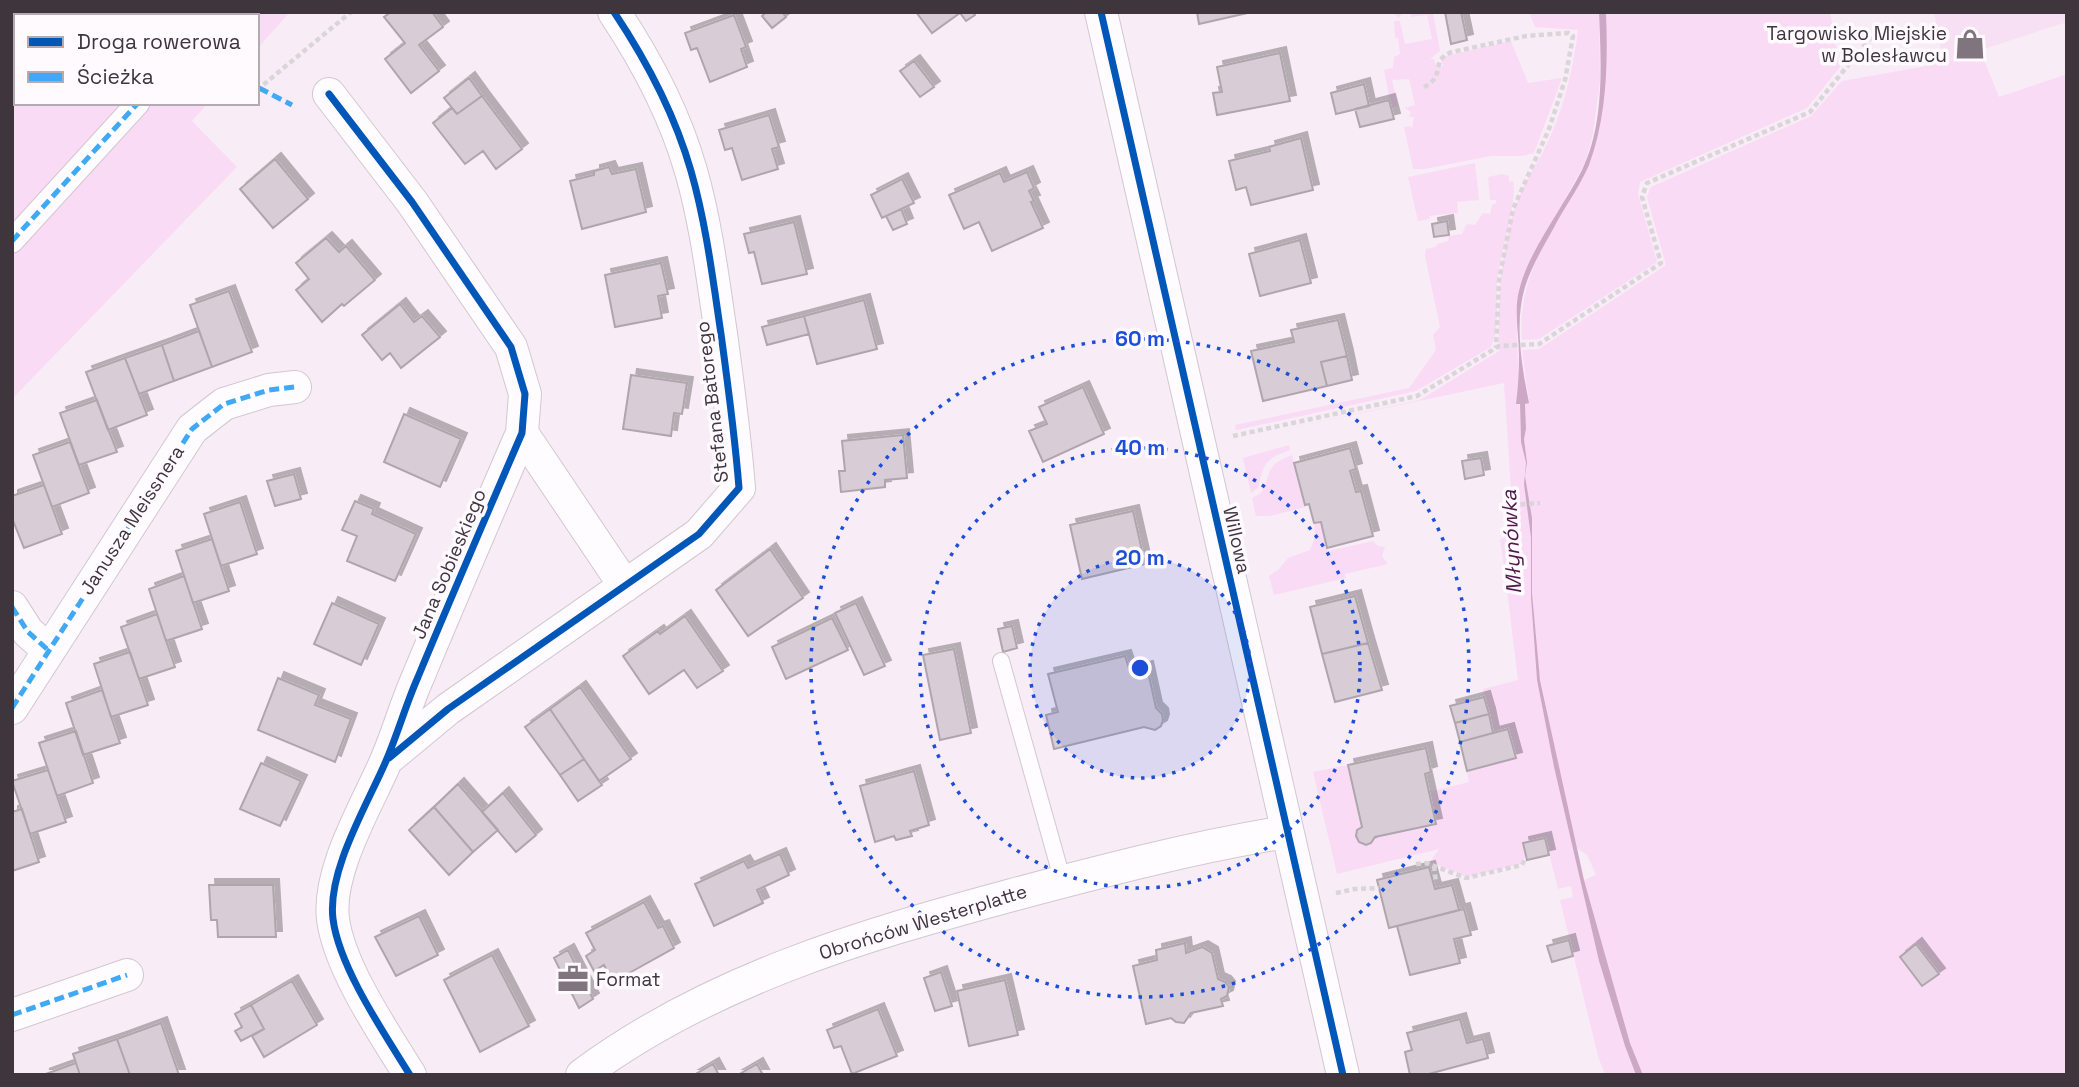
<svg xmlns="http://www.w3.org/2000/svg" width="2079" height="1087" viewBox="0 0 2079 1087" font-family="'Space Grotesk',sans-serif">
<style>
.built{fill:#f7e0f3}
.green{fill:#fadbf5;fill-rule:evenodd}
.water{fill:#cda8c6}
.building{fill:#d8cdd6;stroke:#afa6ad;stroke-width:2;filter:url(#shadow)}
.lines{fill:none;stroke-linecap:round;stroke-linejoin:round}
.service-casing{stroke:#d2c8d0;stroke-width:18}
.pedestrian-casing{stroke:#d2c8d0;stroke-width:25}
.minor-casing{stroke:#d2c8d0;stroke-width:34}
.path{stroke:#d9d5d8;stroke-width:4.5;stroke-dasharray:5 3.5;stroke-linecap:butt}
.service{stroke:#fefcfe;stroke-width:16}
.pedestrian{stroke:#fefcfe;stroke-width:23}
.minor{stroke:#fefcfe;stroke-width:32}
.quiet{stroke:#3fa9f5;stroke-width:5;stroke-dasharray:10 5;stroke-linecap:butt}
.cycleway-casing{stroke:#fffafe;stroke-width:11}
.cycleway{stroke:#0057b8;stroke-width:7}
.ring{fill:none;stroke:#1d4ed8;stroke-width:3.5;stroke-dasharray:3.5 7}
.labels{text-anchor:middle;dominant-baseline:central;stroke-width:7;stroke-linejoin:round;paint-order:stroke}
.poi-label{font-size:19px;fill:#3f353d;stroke:#fffafe;text-anchor:end}
.street-label{font-size:19px;fill:#3f353d;stroke:#fffafe}
.water-label{font-size:21px;font-style:italic;fill:#4f174a;stroke:#fffafe}
.centre{fill:#1d4ed8;stroke:#fffafe;stroke-width:3.5}
.ring-label{font-size:21px;text-anchor:middle;font-weight:bold;fill:#1d4ed8;stroke:#fffafe;stroke-width:7;stroke-linejoin:round;paint-order:stroke}
</style>
<defs>
<filter id="shadow"><feDropShadow dx="6" dy="-6" stdDeviation="0" flood-color="#0004"/></filter>
</defs>
<rect width="100%" height="100%" fill="#f8ecf6"/>
<path class="built" d="M1934 12H2067V22L1943 62Z"/>
<path class="green" d="M12 12H290L257 49V16H16V103H208L192 121 237 167 12 399Z
M1393 12 1433 13 1440 51 1430 59H1434L1437 68 1443 66 1441 60 1445 56 1511 41 1528 83 1562 78 1534 153 1522 156H1491L1424 169H1413L1404 127 1410 126 1412 128 1414 117H1409L1411 112 1405 108 1415 105 1409 79 1392 80 1398 106 1391 108 1384 70 1393 68 1394 57 1400 54 1398 38H1395L1394 21H1400L1405 44 1432 39 1427 15 1411 17V14H1402L1398 18Z
M1529 12H1599L1600 81 1593 133 1586 161 1524 275 1516 311 1521 442 1526 463 1524 484 1531 538V598L1537 680 1554 767 1599 961 1625 1046 1636 1075H1605L1598 1056 1560 900 1573 897 1571 886 1558 889 1545 838 1523 843 1526 855 1520 864 1468 877 1430 862 1439 849 1337 874 1313 772 1348 765 1362 827C1356 832 1356 835 1359 842 1366 846 1371 844 1375 837L1436 824 1429 792 1469 782 1467 771 1516 758 1508 730 1493 733 1483 689 1518 680C1512 633 1507 586 1500 539L1514 536 1504 383 1238 439 1420 400 1499 351C1498 301 1500 244 1519 197 1525 181 1534 168 1542 154 1562 115 1573 73 1578 30L1535 27Z
M1606 12H1830L1840 67 1807 108 1640 182 1638 194 1657 262 1539 339 1522 340C1517 284 1543 247 1569 200 1576 189 1583 179 1588 167 1603 123 1607 59 1606 12Z
M1980 50 1999 97 2067 74V1075H1643L1630 1043 1584 880 1596 875 1587 855 1577 848 1558 766 1538 666 1532 593V525L1525 476 1527 466 1524 439 1526 429 1525 403 1529 402 1522 350 1539 349 1666 265 1647 197 1651 187 1811 116 1842 81 1943 63ZM1915 945 1938 974 1923 986 1900 958Z
M1475 163 1479 200 1457 202 1458 213 1429 216 1430 219 1418 221 1408 177Z
M1502 174 1509 176V182L1513 181C1518 202 1499 256 1497 282 1496 303 1500 327 1491 347L1416 391 1236 430 1235 425 1409 388 1436 350 1433 335 1440 327 1425 256 1426 249 1435 247 1438 244 1448 241 1449 236 1462 234 1467 224 1475 225 1483 213 1490 214 1492 205 1496 203V200H1490L1488 177Z
M1289 445 1290 450C1265 459 1264 463 1258 488L1251 493 1243 458Z
M1292 455 1306 507 1270 516H1256L1252 498 1261 493C1272 472 1265 465 1292 455Z
M1321 522 1328 551 1373 541 1378 546 1385 547 1382 556 1388 564 1345 574 1346 578 1274 595 1269 576 1278 570 1288 558 1310 550 1315 537 1314 523Z"/>
<path class="water" d="M1599 12H1606C1608 63 1607 117 1589 165 1581 184 1568 202 1558 220 1547 241 1532 264 1525 287 1514 323 1522 367 1529 403L1525 404 1526 429 1524 439 1527 463 1525 476 1532 518V593L1540 680 1584 880 1630 1043 1643 1075H1636L1625 1046 1599 961 1554 767 1537 680 1531 598V538L1524 484 1526 463 1521 442 1520 404H1516C1518 388 1519 372 1519 356 1519 332 1513 310 1520 287 1530 249 1564 206 1582 170 1605 123 1601 63 1599 12Z"/>
<path class="building" d="M391 12H432L443 27 419 45 439 71 411 93 385 59 405 43 384 17Z
M766 12H782L786 17 772 28 762 16Z
M916 12H973L975 15 966 21 960 13 932 33Z
M1197 12H1252L1199 24Z
M1445 12H1461L1467 40 1451 44Z
M734 15 746 47 741 49 747 67 710 82 697 48 691 50 685 33Z
M1280 53 1290 101 1217 115 1213 93 1222 92 1217 67Z
M914 61 934 87 920 97 900 71Z
M469 78 482 96 457 114 444 98Z
M1364 84 1369 106 1336 114 1331 93Z
M482 96 522 149 496 169 483 151 465 164 433 123 452 108 457 114Z
M1389 100 1394 119 1360 127 1355 109Z
M769 115 779 147 772 149 778 169 742 180 732 148 725 150 719 130Z
M1301 138 1313 190 1251 205 1246 187 1236 190 1229 161 1270 151 1269 147Z
M275 159 308 199 273 228 240 189Z
M609 167 612 174 636 169 646 212 582 229 570 181 594 175V171Z
M1027 172 1034 188 1029 191 1034 201 1031 202 1043 228 992 251 979 222 964 229 949 195 1000 173 1004 182Z
M902 179 914 203 882 218 871 195Z
M901 209 907 224 893 230 886 216Z
M1447 221 1449 235 1434 237 1432 224Z
M794 222 807 274 762 284 754 252 749 253 744 234Z
M326 238 339 252 346 246 375 280 344 306 342 304 322 322 296 290 309 279 296 263Z
M1300 240 1311 283 1260 296 1249 254Z
M661 263 668 294 658 296 662 318 615 327 605 275Z
M229 291 252 352 212 367 190 305Z
M864 300 877 349 817 364 804 316Z
M400 304 414 322 422 316 440 337 401 368 390 353 382 360 362 335Z
M804 316 809 334 767 345 762 327Z
M1338 320 1347 356 1321 362 1327 386 1263 401 1251 351 1294 342 1291 330Z
M199 331 212 367 174 381 162 345Z
M162 345 174 381 139 394 125 358Z
M1347 356 1352 380 1327 386 1321 362Z
M125 358 147 415 108 430 86 372Z
M631 375 687 383 682 414 674 413 671 436 623 429Z
M1083 387 1104 434 1043 462 1029 431 1047 424 1039 407Z
M97 400 117 452 79 465 60 413Z
M404 414 461 439 440 487 384 462Z
M903 435 907 478 885 480V487L841 492 839 471H845L842 441Z
M70 442 89 493 52 507 33 455Z
M1350 448 1356 469 1350 471 1356 492 1361 491 1373 536 1327 548 1321 522 1314 523 1309 504 1305 505 1294 463Z
M1481 458 1484 475 1465 479 1462 461Z
M294 474 301 499 275 506 267 481Z
M44 485 62 534 24 548 12 518V496Z
M355 501 374 509 372 514 416 534 395 581 347 561 357 536 342 530Z
M240 502 257 554 221 566 204 514Z
M1133 511 1145 564 1082 579 1070 525Z
M212 539 229 591 193 603 176 551Z
M770 549 803 598 748 636 716 590Z
M184 576 202 629 166 641 149 589Z
M1355 596 1368 643 1322 654 1310 607Z
M332 603 379 624 361 665 314 644Z
M856 603 885 666 864 675 835 613Z
M157 614 175 667 139 679 121 627Z
M685 616 723 671 697 688 684 670 649 694 623 656 658 631 660 634Z
M832 618 848 650 786 679 772 647Z
M1012 626 1017 648 1003 652 998 629Z
M1368 643 1382 690 1335 702 1322 654Z
M954 649 971 733 940 740 923 655Z
M130 652 148 705 111 717 94 664Z
M1125 656 1130 671 1147 667 1156 708 1162 714 1163 720 1161 726 1155 730 1144 727 1054 749 1046 715 1058 712 1048 674Z
M278 678 319 695 315 705 351 719 335 762 258 730Z
M580 687 631 759 599 781 550 709Z
M102 690 120 743 83 755 66 703Z
M1484 697 1489 714 1455 723 1450 706Z
M550 709 584 759 560 775 525 727Z
M1489 714 1493 733 1460 742 1455 723Z
M1508 729 1516 758 1467 771 1460 742Z
M76 731 93 783 57 796 39 743Z
M1426 748 1431 772 1425 774 1436 824 1375 837 1371 843 1366 845 1359 842 1356 836 1357 830 1362 827 1348 765Z
M584 759 602 785 578 801 560 775Z
M261 763 301 781 280 826 240 809Z
M48 770 66 822 30 834 12 781Z
M914 771 929 825 910 831 912 836 896 840 894 836 875 842 860 786Z
M458 784 498 830 473 852 434 807Z
M503 793 536 835 516 852 482 812Z
M434 807 473 852 449 875 409 830Z
M22 809 39 862 12 871V812Z
M1545 838 1549 855 1527 860 1523 843Z
M780 854 789 875 757 890 763 903 714 926 695 884 744 861 748 868Z
M1429 867 1435 889 1452 885 1459 910 1389 928 1377 880Z
M209 885H273L276 937H218L217 920H211Z
M644 902 658 928 663 926 674 948 613 982 604 965 594 971 586 956 595 950 586 933Z
M1464 909 1471 935 1454 939 1460 963 1410 975 1397 926Z
M419 916 438 955 396 976 375 937Z
M1569 940 1573 956 1552 962 1547 946Z
M1185 943 1186 953 1202 947 1212 953 1218 979 1225 982 1229 987 1227 996 1221 999 1223 1006 1191 1013 1184 1023 1176 1022 1171 1018 1146 1024 1133 966 1157 960 1156 950Z
M1916 944 1939 974 1922 986 1900 957Z
M568 950 593 999 579 1008 554 958Z
M492 955 529 1026 480 1052 444 980Z
M941 972 952 1006 935 1011 924 978Z
M1005 980 1018 1035 969 1046 957 991Z
M292 981 317 1025 264 1057 252 1036 264 1029 251 1005Z
M251 1005 264 1029 241 1041 235 1031 242 1027 235 1014Z
M878 1009 897 1056 852 1074 841 1046 834 1048 827 1030Z
M1460 1019 1467 1043 1483 1039 1488 1058 1425 1075H1410L1405 1052 1412 1050 1407 1033Z
M161 1023 179 1075H130L117 1039Z
M117 1039 130 1075H80L73 1054Z
M76 1063 80 1075H43Z
M713 1064 719 1075H694Z
M757 1064 763 1075H738Z"/>
<g class="lines">
<g class="service-casing">
<path id="service" d="M1001 661 1063 882"/>
</g>
<g class="pedestrian-casing">
<path id="pedestrian" d="M218 16 221 12
M12 241 138 103"/>
</g>
<g class="minor-casing">
<path id="minor" d="M1101 12 1343 1075
M329 94 412 202 511 347 525 394 522 433C487 514 452 595 418 677 406 704 398 733 386 761 367 805 327 871 333 919 339 967 384 1033 410 1075
M522 433 625 586
M12 607 28 632 48 650
M12 708 192 429 224 404 269 390 295 387
M390 757 448 709 699 534 739 488C735 437 728 385 721 334 713 280 706 223 691 171 675 115 646 60 614 12
M12 1015 127 975
M582 1075C710 980 861 936 1012 895 1102 871 1194 847 1286 832"/>
</g>
<path class="path" d="M1424 87C1447 76 1429 60 1452 52L1526 36 1568 33 1573 36 1565 80 1549 129 1513 209 1499 280 1496 348
M257 90 351 12
M1233 436 1417 396 1499 346 1539 344 1661 263 1642 197 1647 183 1810 112 1880 26
M1512 505 1540 503
M1416 864 1426 863 1466 878 1522 865 1526 857
M1434 866 1436 882
M1336 893 1355 889 1379 888"/>
<use href="#service" class="service"/>
<use href="#pedestrian" class="pedestrian"/>
<use href="#minor" class="minor"/>
<path class="quiet" d="M218 16 221 12
M259 88 292 105
M12 241 138 103
M12 607 28 632 48 650
M12 708 192 429 224 404 269 390 295 387
M12 1015 127 975"/>
<g class="cycleway-casing">
<path id="cycleway" d="M1101 12 1343 1075
M329 94 412 202 511 347 525 394 522 433C487 514 452 595 418 677 406 704 398 733 386 761 367 805 327 871 333 919 339 967 384 1033 410 1075
M389 758 448 709 699 534 739 488C735 437 728 385 721 334 713 280 706 223 691 171 675 115 646 60 614 12"/>
</g>
<use href="#cycleway" class="cycleway"/>
</g>
<circle cx="1140" cy="668" r="110" fill="#1d4ed8" fill-opacity=".12"/>
<g class="ring">
<circle cx="1140" cy="668" r="110"/>
<circle cx="1140" cy="668" r="220"/>
<circle cx="1140" cy="668" r="329"/>
</g>
<defs>
<g id="shop-bare" transform="scale(2.415)"><path d="M-5-2.5h2.3a2.7 3.5 0 0 1 5.4 0H5L5.5 6h-11ZM-1.5-2.5h3a1.5 2.3 0 0 0-3 0Z" fill="#80757e" stroke="#fffafe" stroke-width="2.5" paint-order="stroke"/></g>
<g id="office-bare" transform="scale(2.415)"><path d="M-6-3h4V-5.5h4V-3h4V5H-6ZM-1-4.5V-3h2v-1.5ZM-6 0V1H6V0Z" fill="#80757e" stroke="#fffafe" stroke-width="2.5" paint-order="stroke"/></g>
</defs>
<g fill-rule="evenodd">
<use href="#shop-bare" x="1970" y="44"/>
<use href="#office-bare" x="573" y="979"/>
</g>
<g class="labels">
<g class="poi-label">
<text x="1947" y="33">Targowisko Miejskie<tspan x="1947" dy="22">w Bolesławcu</tspan></text>
<text x="596" y="979" text-anchor="start">Format</text>
</g>
<g class="street-label">
<text transform="translate(712 402) rotate(-97)">Stefana Batorego</text>
<text transform="translate(132 520) rotate(-57)">Janusza Meissnera</text>
<text transform="translate(1237 540) rotate(77)">Willowa</text>
<text transform="translate(449 564) rotate(-67)">Jana Sobieskiego</text>
<text transform="translate(923 922) rotate(-17)">Obrońców Westerplatte</text>
</g>
<g class="water-label">
<text transform="translate(1511 542) rotate(-93)">Młynówka</text>
</g>
</g>
<circle cx="1140" cy="668" r="10" class="centre"/>
<g class="ring-label">
<text x="1140" y="346">60 m</text>
<text x="1140" y="455">40 m</text>
<text x="1140" y="565">20 m</text>
</g>
<rect width="2079" height="1087" fill="none" stroke="#3f353d" stroke-width="28"/>
<rect x="14" y="14" width="245" height="91" fill="#fffafe" stroke="#b2abb1" stroke-width="2"/>
<rect x="28" y="37" width="35" height="10" fill="#0057b8" stroke="#b2abb1" stroke-width="2"/>
<text x="77" y="49" font-size="21" fill="#3f353d">Droga rowerowa</text>
<rect x="28" y="72" width="35" height="10" fill="#3fa9f5" stroke="#b2abb1" stroke-width="2"/>
<text x="77" y="84" font-size="21" fill="#3f353d">Ścieżka</text>
</svg>
